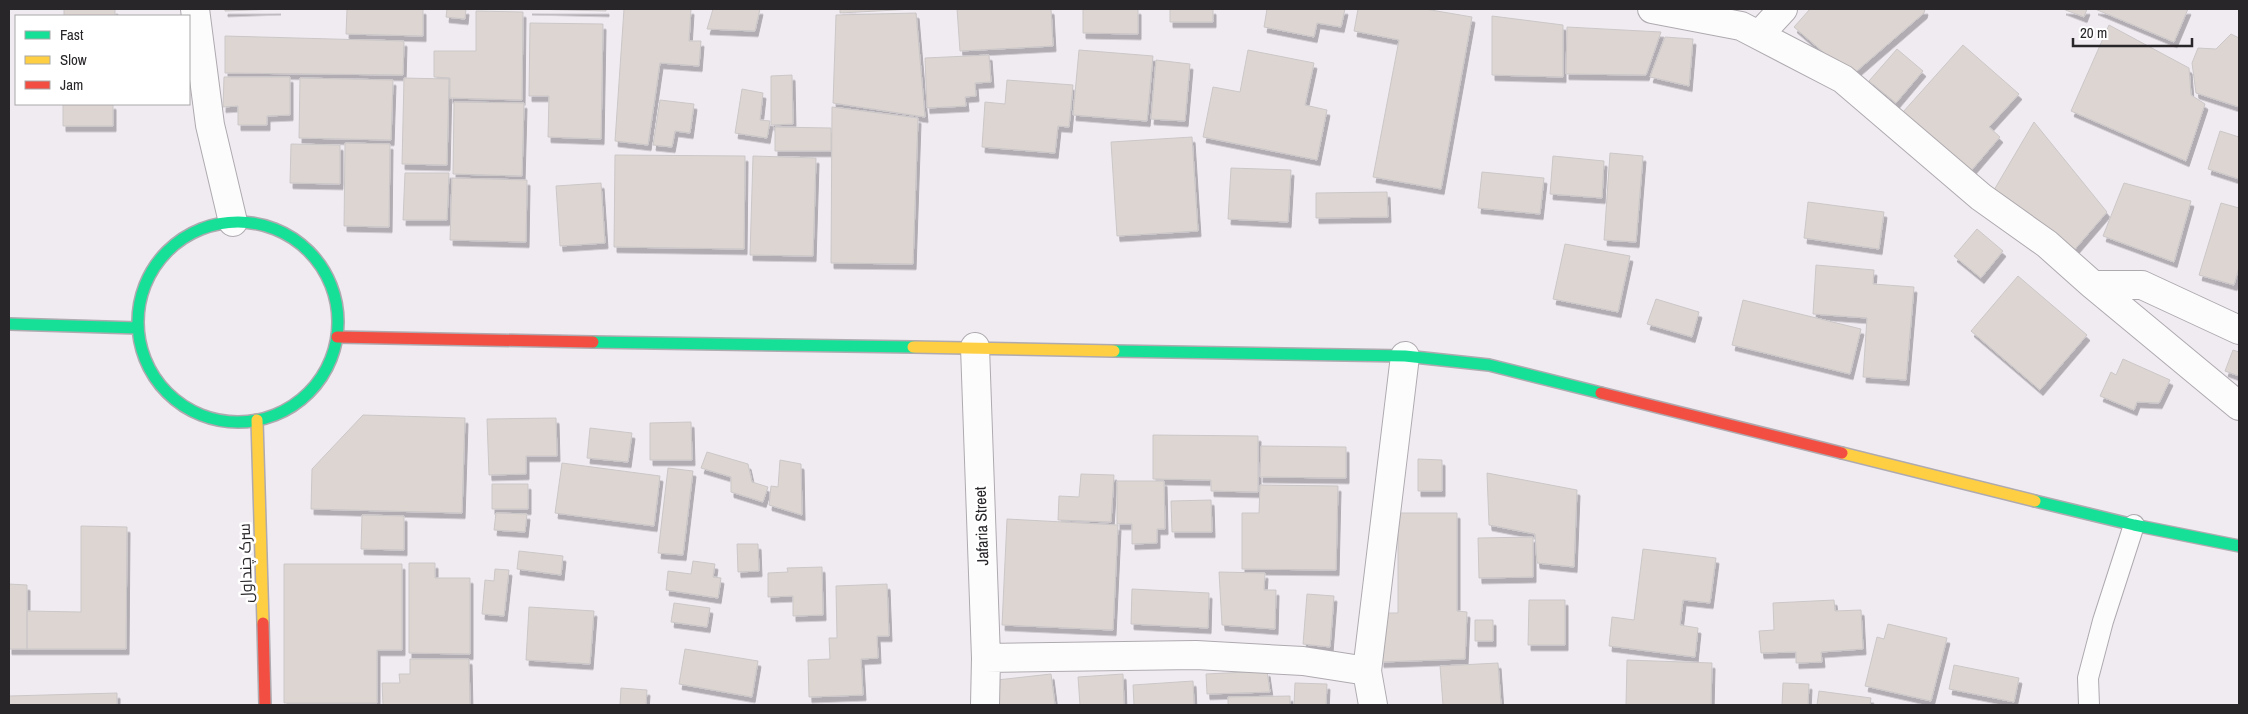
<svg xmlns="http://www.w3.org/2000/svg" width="2248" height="714" viewBox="0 0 2248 714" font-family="'Archivo Narrow',Cairo,sans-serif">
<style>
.building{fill:#ddd5d1;stroke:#cbc7c8;filter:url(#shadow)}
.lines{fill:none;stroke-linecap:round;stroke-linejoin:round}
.lane-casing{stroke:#aeaaaf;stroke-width:22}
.street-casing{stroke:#aeaaaf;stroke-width:30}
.fast-casing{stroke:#aeaaaf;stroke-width:14}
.slow-casing{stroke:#aeaaaf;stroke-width:14}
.jam-casing{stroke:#aeaaaf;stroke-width:14}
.lane{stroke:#fdfcfd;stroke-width:20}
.street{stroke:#fdfcfd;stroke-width:28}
.fast{stroke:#16e098;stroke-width:11}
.slow{stroke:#ffcf43;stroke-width:11}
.jam{stroke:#f24e42;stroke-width:11}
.labels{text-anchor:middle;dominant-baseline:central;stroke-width:5;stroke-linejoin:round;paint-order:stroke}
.street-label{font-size:16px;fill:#29262a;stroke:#fff}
</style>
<defs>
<filter id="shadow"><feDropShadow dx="3" dy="5.5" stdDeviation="0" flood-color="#0004"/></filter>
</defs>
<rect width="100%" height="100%" fill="#f0ebf1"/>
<path class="building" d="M64 9H115V16H64Z
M225 9H278L225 11Z
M347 9H423V36L346 34Z
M447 9H466L465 19 446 17Z
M529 9H606V11Z
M624 9H691L689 41H701L699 66 660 63 648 145 615 141Z
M713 9H760L755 31 707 29Z
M840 9H914L840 13Z
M957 9H1051L1053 46 960 51Z
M1083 9H1138V34L1083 33Z
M1170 9H1213V22H1170Z
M1267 9H1345L1341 27 1317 23 1314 37 1264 27Z
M1358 9H1425L1472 17 1441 189 1373 177 1399 40 1354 31Z
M1810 9H1925L1924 13 1851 76 1794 27Z
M2063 9H2087L2084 17Z
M2095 9H2188L2174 42Z
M476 11 523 12 522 100 450 98V78L434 77V51H476Z
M916 13 925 117 833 103 836 15Z
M1492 16 1563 25V77L1492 75Z
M530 23 603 24 601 139 548 137 549 96H529Z
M2109 25 2189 68 2191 95 2205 104 2186 161 2071 111Z
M1567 27 1661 32 1646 75 1566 74Z
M2231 34 2239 38V107L2196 93 2192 63 2198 48 2216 49Z
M225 36 404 41 403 75 225 73Z
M1665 37 1693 39 1689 86 1650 77Z
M1963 45 2019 94 1989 127 2000 137 1970 172 1903 112Z
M1897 49 1923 71 1896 103 1869 81Z
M1079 50 1153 56 1147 121 1073 115Z
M1248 50 1314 63 1305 105 1327 110 1317 160 1203 137 1213 87 1240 92Z
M989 55 991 82 975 83 976 96 965 97 966 106 927 108 925 58Z
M1156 60 1190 64 1185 121 1151 119Z
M792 75 793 124 771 125V76Z
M224 77H290V115L267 116V125H238V106L223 107Z
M300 78 393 80 391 140 299 138Z
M404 78 449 79 447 165 402 164Z
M1007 80 1073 85 1069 127 1058 126 1055 153 982 147 985 102 1005 104Z
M742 89 763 93 760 120 770 121 767 138 735 133Z
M660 100 694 104 690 133 675 131 672 147 653 145Z
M454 102 524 103 522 176 453 174Z
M63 104H113V126H63Z
M832 107 918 118 913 264 831 263Z
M2034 122 2107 212 2070 255 1994 190Z
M775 127 831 128V151H775Z
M2220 131 2239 137V179L2208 169Z
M1192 137 1198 231 1117 236 1111 142Z
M345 143 390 144 389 227 344 226Z
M291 144 340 145V184L290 183Z
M1610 153 1643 156 1636 242 1604 240Z
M615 155 745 156 744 249 614 247Z
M753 156 816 158 813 256 750 255Z
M1553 156 1604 161 1602 198 1550 194Z
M1231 168 1291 170 1288 222 1228 219Z
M1482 172 1544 178 1540 214 1478 208Z
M405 173H449L447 220H403Z
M452 178 527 180 526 242 450 240Z
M601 183 605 243 560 246 556 186Z
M2124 183 2191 201 2174 262 2103 236Z
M1387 192 1388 217 1316 218V193Z
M1808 202 1884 212 1879 249 1804 238Z
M2221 203 2239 208V267L2234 285 2199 275Z
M1977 229 2003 251 1981 278 1954 256Z
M1565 244 1630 256 1618 312 1553 299Z
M1816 265 1874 270 1873 284 1914 287 1906 380 1863 377 1867 318 1813 314Z
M2018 276 2087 335 2040 390 1971 331Z
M1656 299 1699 312 1692 337 1647 324Z
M1743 300 1861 329 1850 374 1732 345Z
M2233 350 2239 352V376L2225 371Z
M2123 359 2170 380 2159 403 2137 402 2134 410 2100 396 2111 372 2116 375Z
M363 415 465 418 462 513 311 509 312 469Z
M556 418 557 456H526V474L489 475 487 419Z
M691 422 692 460H650V423Z
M590 428 632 433 628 462 587 458Z
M1153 435 1258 436V492L1211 491V480L1153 479Z
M1261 446 1346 447V478L1260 477Z
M707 452 748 464 752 482 768 487 763 502 731 492V477L701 468Z
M1418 459 1442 460V491H1418Z
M780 460 801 464 802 515 769 505 771 486 778 487Z
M562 463 660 476 654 526 555 513Z
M668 468 693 471 683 555 658 553Z
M1487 473 1577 490 1574 567 1537 563 1535 534 1489 525Z
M1081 474 1114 475 1111 522 1058 520 1059 496 1079 497Z
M1117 481H1164L1165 529H1157V543L1132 544V524H1117Z
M492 484H528V509H492Z
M1260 485 1338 486 1336 570 1242 569V513H1259Z
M1211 500 1212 532H1172L1171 501Z
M496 513 527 514 525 532 494 530Z
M1398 513H1457V611L1467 612 1465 659 1381 662V613H1398Z
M362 515 404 516V550L361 549Z
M1007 519 1118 525 1113 630 1002 625Z
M81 526 127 527 126 649H27V611L81 612Z
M1533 537V577L1479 578 1478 538Z
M737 544H758L759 571 738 572Z
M1643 549 1716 558 1710 603 1683 600 1680 625 1698 628 1695 657 1609 646 1612 617 1634 620Z
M519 551 563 556 561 575 517 569Z
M693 561 715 564 713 577 721 578 718 598 666 590 668 571 691 574Z
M409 563H435V578H470V654L409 653Z
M284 564H402V650H377V703H284Z
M822 567 823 615 793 616V596L768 597V573L788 572 787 568Z
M495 569 509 570 504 616 482 614 485 580 494 581Z
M1219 572 1265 573 1264 590H1276L1275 629 1222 625Z
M9 584 27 585V649H9Z
M887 584 889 636H877L878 658 861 659 863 695 809 697 808 660 830 659 829 638H837L836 586Z
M1132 589 1209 593 1208 628 1131 624Z
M1307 594 1334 596 1330 647 1303 644Z
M1529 600H1565V645H1528Z
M1834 600 1835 611 1861 610 1863 649 1821 652 1822 662 1796 663V652L1761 653 1759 631 1774 630 1773 603Z
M674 603 710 608 707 627 671 622Z
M529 607 594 611 590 664 526 660Z
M1475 620H1493V641H1475Z
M1888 624 1947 638 1931 701 1865 686 1877 637 1884 639Z
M685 649 758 661 752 697 679 684Z
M410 659H469L470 705H383L382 683H400L399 674H410Z
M1627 660 1712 663 1711 705H1626Z
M1498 663 1501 705H1443L1440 666Z
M1954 665 2019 678 2014 702 1949 689Z
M1267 671 1270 692 1207 694 1206 674Z
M1051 674 1055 705H999L997 680Z
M1123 674 1124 705H1080L1078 677Z
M1193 681 1194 705H1134L1133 685Z
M1295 683 1327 684 1326 705H1294Z
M1783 683 1809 684 1808 705H1782Z
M621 688 647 690 646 705H620Z
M1819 691 1871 698 1870 705H1817Z
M117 693V705H9V696Z
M1290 696V705H1228V697Z"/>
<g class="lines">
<g class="lane-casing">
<path id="lane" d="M2089 705 2088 678 2103 621 2134 525"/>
</g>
<g class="street-casing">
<path id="street" d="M195 9 210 125 233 222
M1652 9 1741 26 1843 79 1981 197 2047 244 2093 285H2142L2239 330
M1759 35 1783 9
M2093 285 2239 406
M975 347 986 658 985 705
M986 658 1196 655 1303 661 1367 671
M1373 705 1367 671 1405 356"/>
</g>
<g class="fast-casing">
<path id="fast" d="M138 322a100 100 0 1 1 200 0a100 100 0 1 1-200 0Z
M9 324 138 328
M593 342 913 347
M1114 351 1405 356 1489 365 1601 393
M2035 501 2134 525 2239 546"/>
</g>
<g class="slow-casing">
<path id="slow" d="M913 347 1114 351
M257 420 263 623
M1842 453 2035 501"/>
</g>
<g class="jam-casing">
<path id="jam" d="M337 337 593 342
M1601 393 1842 453
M263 623 265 705"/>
</g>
<use href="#lane" class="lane"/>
<use href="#street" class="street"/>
<use href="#fast" class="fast"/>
<use href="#slow" class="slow"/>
<use href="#jam" class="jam"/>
</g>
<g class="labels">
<g class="street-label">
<text transform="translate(981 526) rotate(-92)">Jafaria Street</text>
<text transform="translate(245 563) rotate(-92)">سرک چنداول</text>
</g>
</g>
<rect width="2248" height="714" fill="none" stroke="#29262a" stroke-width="20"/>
<rect x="15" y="15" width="175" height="90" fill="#ffffff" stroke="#a9a8aa"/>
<rect x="25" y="31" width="25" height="8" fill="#16e098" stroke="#a9a8aa"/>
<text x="60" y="40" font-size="15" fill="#29262a">Fast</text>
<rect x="25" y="56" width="25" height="8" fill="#ffcf43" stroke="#a9a8aa"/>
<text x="60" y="65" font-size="15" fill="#29262a">Slow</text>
<rect x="25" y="81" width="25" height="8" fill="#f24e42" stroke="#a9a8aa"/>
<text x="60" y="90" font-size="15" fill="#29262a">Jam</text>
<path d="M2073 38v8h119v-8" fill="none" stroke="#29262a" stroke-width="2.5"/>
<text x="2080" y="38" font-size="15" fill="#29262a" stroke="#ffffff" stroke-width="4" paint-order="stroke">20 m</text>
</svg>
